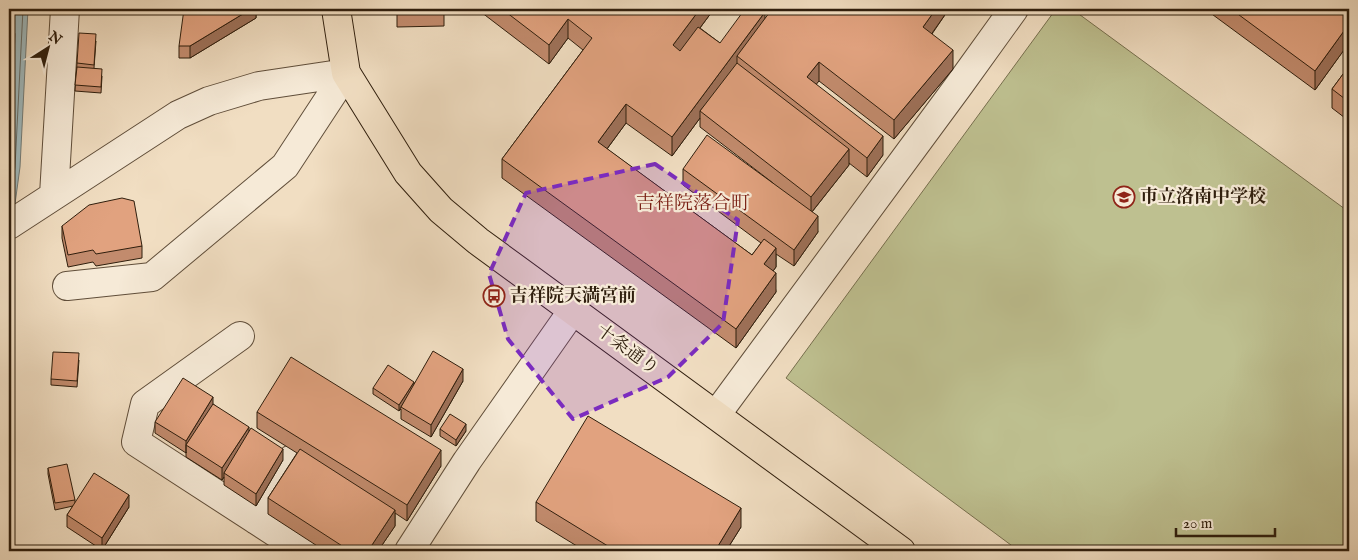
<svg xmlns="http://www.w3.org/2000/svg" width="1358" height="560" viewBox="0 0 1358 560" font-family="'IM FELL English','Noto Serif JP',serif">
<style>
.green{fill:#bec090;stroke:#766f4e}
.water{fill:#9fb9bd;stroke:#727b77}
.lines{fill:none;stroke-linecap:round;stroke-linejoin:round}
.shore{stroke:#676c65;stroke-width:1}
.minor-casing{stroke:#604e3a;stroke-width:30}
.major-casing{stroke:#2f1e0d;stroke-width:30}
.minor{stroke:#f6ead7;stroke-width:28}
.major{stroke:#f1dec2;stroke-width:28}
.wall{fill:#c28b6d;stroke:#2f1e0d;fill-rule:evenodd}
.shaded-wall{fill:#9e7159;stroke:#2f1e0d}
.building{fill:#e1a27f;stroke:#2f1e0d}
.marked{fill:#7b2cbf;fill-opacity:0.2;stroke:#7b2cbf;stroke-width:4;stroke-dasharray:10 6;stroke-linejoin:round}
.labels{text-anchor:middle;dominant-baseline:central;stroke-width:4.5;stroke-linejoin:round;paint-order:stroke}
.poi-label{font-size:18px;font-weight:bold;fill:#2f1e0d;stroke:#f6ead7;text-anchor:start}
.street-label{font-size:18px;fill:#2f1e0d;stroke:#f6ead7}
.neighbourhood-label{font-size:19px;fill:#7a1f14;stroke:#f6ead7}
</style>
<rect width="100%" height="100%" fill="#f1dec2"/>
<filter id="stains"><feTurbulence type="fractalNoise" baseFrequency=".004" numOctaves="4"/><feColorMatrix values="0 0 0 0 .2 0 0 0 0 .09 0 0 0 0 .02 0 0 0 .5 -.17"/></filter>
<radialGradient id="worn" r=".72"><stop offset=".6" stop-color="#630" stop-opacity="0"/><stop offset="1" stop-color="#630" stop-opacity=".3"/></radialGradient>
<path class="green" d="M1056 9H1072L1349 212V551H1019L786 378Z"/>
<path class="water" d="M12 9H28L20 167 9 248V57Z"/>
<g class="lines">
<path class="shore" d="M9 31H14L15 34 9 169
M10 207 15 167 23 9"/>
<g class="minor-casing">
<path id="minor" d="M54 195 65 9
M9 225 178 115 209 101 259 86 346 73
M67 286 152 277 285 166 346 73
M240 336 145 404 136 442 304 551
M716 415 960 84 1014 9
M256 520 292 459
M409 551 467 461 573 310"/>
</g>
<g class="major-casing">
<path id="major" d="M336 9 346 73 408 173 441 210 478 241 901 551"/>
</g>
<use href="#minor" class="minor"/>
<use href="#major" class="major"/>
</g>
<path class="wall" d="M256 9V18L190 58H179V46Z
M397 9H444V26L397 27Z
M477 9H714L700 28 720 43 765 19 772 9H949L932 34 953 69 894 139 819 81 816 84 883 155 867 177 849 163V165L812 212 818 232 794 266 776 254V267L773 271 776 292 736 348 502 178V159L583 50 568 38 549 64ZM700 118V127L773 183 683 169V185L761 243 752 255 607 149 626 123 672 156Z
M1205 9H1349V43L1315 90Z
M96 41 94 68 102 76 101 93 75 91 77 63Z
M1349 66V121L1332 108V89Z
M62 226 142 246V258L96 266 93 262 68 267 62 238Z
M79 360 77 387 51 385V379Z
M463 381 431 437 401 419V409L399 411 373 394V388L414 384Z
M213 404 283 460 256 506 224 485V477L222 480 186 457V452V453L155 433V422Z
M257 412 441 466 407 521 395 513V526L378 551H325L268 514V498L297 453 257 428Z
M440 429 466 431 456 446 440 436Z
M48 468 75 500V503L129 507 102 550 67 527V515L73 506 55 510 48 474Z
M536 502 741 527 726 551H585L536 521Z"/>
<path class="shaded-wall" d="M251 9H256V18L190 58V46Z
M700 9H714L673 64V45Z
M936 9H949L923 46V27Z
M765 12V30L737 56V68L700 111V118L672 156V137Z
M568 19V38L549 64V45Z
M1349 24V43L1315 90V71Z
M953 50V69L894 139V120Z
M819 62V81L807 96V77Z
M626 104V123L598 161V142Z
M883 136V155L867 177V158Z
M849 149V165L811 213V197Z
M818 216V232L794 266V250Z
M776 248V267L764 283V264Z
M776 273V292L736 348V329Z
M463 369V381L431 437V425Z
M414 382V388L401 407 399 411V405Z
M213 397V409L186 445V453V441Z
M466 424V431L456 446V440Z
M249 427V439L224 473V477L222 480V468Z
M283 449V460L256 506V494Z
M441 450V466L407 521V505Z
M129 495V507L102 550V538Z
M741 508V527L726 551H715Z
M395 510V526L378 551H368Z"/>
<path class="building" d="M184 9H251L190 46H179Z
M502 9H700L673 45 680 51 698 27 720 43 745 9H761L765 12 672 137 626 104 598 142 752 255 764 239 776 248 764 264 776 273 736 329 502 159 592 38 568 19 549 45Z
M772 9H936L923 27 953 50 894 120 819 62 807 77 883 136 867 158 737 56Z
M1231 9H1349V24L1315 71Z
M79 33 96 34 94 65 77 63Z
M737 63 849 149 811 197 700 111Z
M1349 66V102L1332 89Z
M77 67 102 69 101 87 75 85Z
M707 135 818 216 794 250 683 169Z
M122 198 134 201 142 246 96 254 93 250 68 255 62 226 89 205Z
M433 351 463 369 431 425 401 407Z
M53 352 79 353 77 381 51 379Z
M291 357 441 450 407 505 257 412Z
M388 365 414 382 399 405 373 388Z
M183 378 213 397 186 441 155 422Z
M213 404 249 427 222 468 186 445Z
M450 414 466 424 456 440 440 429Z
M588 416 741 508 715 551H616L536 502Z
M251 428 283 449 256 494 224 473Z
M300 449 395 510 368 551H350L268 498Z
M67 464 75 500 55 503 48 468Z
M94 473 129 495 102 538 67 515Z"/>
<path class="marked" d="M655 164 738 220 723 323 668 377 573 419 508 339 489 274 526 193Z"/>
<defs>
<g id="school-ring" transform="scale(1.125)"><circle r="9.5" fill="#f6ead7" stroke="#8f2418" stroke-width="1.5"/><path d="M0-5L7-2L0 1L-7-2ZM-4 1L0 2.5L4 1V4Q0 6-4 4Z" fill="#8f2418"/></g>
<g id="bus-ring" transform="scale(1.125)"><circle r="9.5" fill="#f6ead7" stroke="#8f2418" stroke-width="1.5"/><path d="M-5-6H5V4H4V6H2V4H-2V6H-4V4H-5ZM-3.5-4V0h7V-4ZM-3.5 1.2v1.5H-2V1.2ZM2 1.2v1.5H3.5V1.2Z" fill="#8f2418"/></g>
</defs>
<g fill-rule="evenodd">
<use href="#school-ring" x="1124" y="197"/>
<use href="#bus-ring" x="494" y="296"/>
</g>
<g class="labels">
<g class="poi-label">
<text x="1140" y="197">市立洛南中学校</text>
<text x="510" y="296">吉祥院天満宮前</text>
</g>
<g class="street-label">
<text transform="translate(627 350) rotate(36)">十条通り</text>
</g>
<g class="neighbourhood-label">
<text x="693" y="204">吉祥院落合町</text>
</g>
</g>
<rect width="1358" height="560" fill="none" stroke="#f1dec2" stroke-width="30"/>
<rect x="10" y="10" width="1338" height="540" fill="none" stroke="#2f1e0d" stroke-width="2.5"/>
<rect x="15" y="15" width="1328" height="530" fill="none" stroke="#2f1e0d"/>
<g transform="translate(48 48) rotate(36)" stroke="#f6ead7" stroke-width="4" paint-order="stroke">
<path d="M0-4L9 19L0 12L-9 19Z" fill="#2f1e0d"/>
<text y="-8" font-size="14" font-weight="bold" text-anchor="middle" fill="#2f1e0d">N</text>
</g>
<path d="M1176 528v8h99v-8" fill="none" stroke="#2f1e0d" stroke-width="2.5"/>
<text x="1183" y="528" font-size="15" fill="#2f1e0d" stroke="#f6ead7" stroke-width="4" paint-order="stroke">20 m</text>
<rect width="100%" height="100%" filter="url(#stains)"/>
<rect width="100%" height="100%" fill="url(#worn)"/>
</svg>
